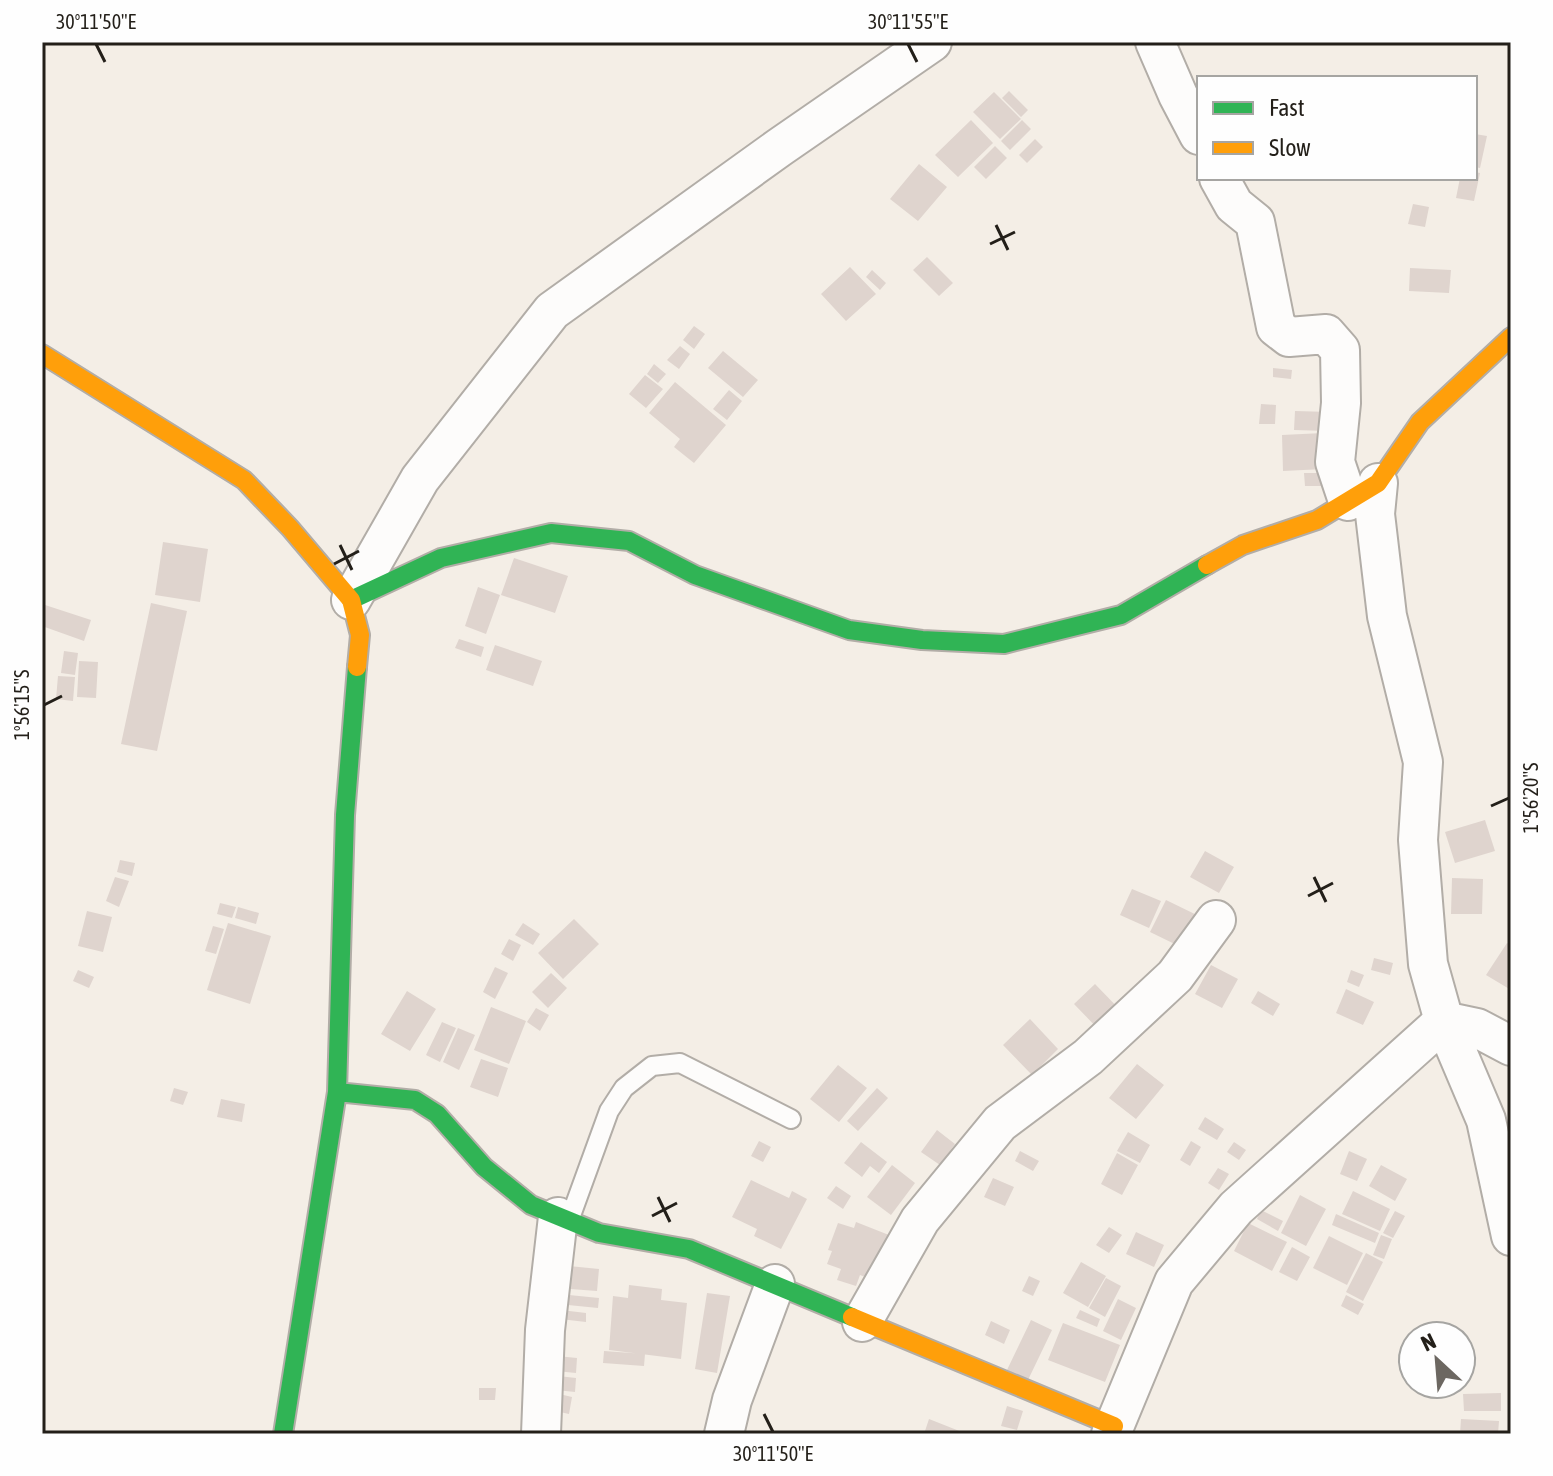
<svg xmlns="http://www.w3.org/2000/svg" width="1553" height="1476" viewBox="0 0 1553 1476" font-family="'Asap Condensed',sans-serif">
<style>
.building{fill:#dfd4ce}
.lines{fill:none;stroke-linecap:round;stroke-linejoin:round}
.lane-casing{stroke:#b2ada7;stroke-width:22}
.street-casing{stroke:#b2ada7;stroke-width:42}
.fast-casing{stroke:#b2ada7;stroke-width:22}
.slow-casing{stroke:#b2ada7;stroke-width:22}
.lane{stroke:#fdfcfb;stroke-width:18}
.street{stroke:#fdfcfb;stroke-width:38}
.fast{stroke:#30b455;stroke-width:18}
.slow{stroke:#ff9f0a;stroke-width:18}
.ticks{fill:none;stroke:#231f19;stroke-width:3}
.neatline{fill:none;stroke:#231f19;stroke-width:3}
.ticks-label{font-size:20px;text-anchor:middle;fill:#231f19}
</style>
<rect width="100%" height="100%" fill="#f4eee6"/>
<path class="building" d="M1009 91 1028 110 1021 117 1002 98Z
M994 92 1021 119 1000 139 973 112Z
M971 120 993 143 958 177 935 155Z
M1022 120 1031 129 1010 150 1001 141Z
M1475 134 1487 136 1480 168 1475 167Z
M1035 139 1043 147 1027 163 1019 155Z
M995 146 1007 158 986 179 974 167Z
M919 164 947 187 918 221 890 199Z
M1475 172 1480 173 1474 201 1456 198 1460 178H1475Z
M1413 204 1429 207 1425 227 1408 224Z
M927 257 953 283 939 296 913 270Z
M850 267 876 294 846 321 821 294Z
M1410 268 1451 270 1449 293 1409 291Z
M872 270 886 283 880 290 866 277Z
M694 326 705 334 694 349 683 340Z
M680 346 690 354 679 369 667 360Z
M723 351 758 380 743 397 708 368Z
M654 364 666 374 658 383 647 374Z
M1273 368 1292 370 1291 379 1273 377Z
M645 375 663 389 646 408 629 394Z
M675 382 726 425 694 463 674 447 680 439 649 413Z
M729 390 742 401 727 420 713 409Z
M1261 404 1276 405 1275 424H1259Z
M1295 411 1330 412 1329 431 1294 430Z
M1323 433 1324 469 1283 471 1282 435Z
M1304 473H1324L1325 486H1305Z
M163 542 208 549 200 602 155 595Z
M514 558 568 576 555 613 501 595Z
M478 587 500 595 486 634 465 626Z
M151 603 187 611 157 751 121 744Z
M42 604 91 620 84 641 42 626Z
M459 639 484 647 481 657 455 648Z
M495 645 542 661 533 686 486 670Z
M64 651 78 653 75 675 61 673Z
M79 661 98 662 96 698 77 697Z
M58 676 75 677 73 701 56 699Z
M1485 820 1495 851 1455 863 1445 832Z
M1205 851 1234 867 1219 893 1190 877Z
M120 860 135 863 132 876 117 872Z
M115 877 129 881 119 907 106 901Z
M1452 878 1483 879 1482 914H1451Z
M1132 889 1161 901 1149 928 1120 915Z
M1166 900 1205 919 1189 951 1150 932Z
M220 903 236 907 232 918 217 914Z
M238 907 259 913 256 924 235 918Z
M87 911 112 917 103 952 78 946Z
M574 919 599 944 563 979 538 953Z
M228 923 271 936 250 1004 207 990Z
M523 923 540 934 533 945 515 935Z
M213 926 224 929 216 954 205 951Z
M509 939 521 945 513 961 501 954Z
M1507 943 1511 945V990L1486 975Z
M1374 958 1393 963 1390 975 1371 970Z
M1211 965 1238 979 1222 1008 1195 994Z
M495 967 508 973 495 999 483 992Z
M78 970 94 977 89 988 73 981Z
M1351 970 1364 975 1359 987 1347 982Z
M551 973 567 988 548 1008 532 992Z
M1095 984 1124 1014 1103 1034 1074 1004Z
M1346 989 1374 1002 1363 1025 1336 1013Z
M407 991 436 1009 410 1051 381 1034Z
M1258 991 1280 1004 1273 1016 1251 1003Z
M491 1007 526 1021 509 1064 474 1050Z
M536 1008 549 1015 540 1031 527 1022Z
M1030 1019 1058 1049 1032 1075 1003 1045Z
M442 1022 456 1028 440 1062 426 1055Z
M458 1028 475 1035 459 1070 443 1062Z
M481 1059 508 1068 498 1097 470 1087Z
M1137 1064 1164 1085 1136 1119 1109 1098Z
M838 1065 867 1088 839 1122 810 1099Z
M174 1088 188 1092 183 1105 170 1101Z
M877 1088 888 1098 858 1131 847 1121Z
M221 1099 245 1104 242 1122 217 1117Z
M1205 1117 1224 1129 1217 1140 1198 1129Z
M937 1130 955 1144 940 1165 921 1152Z
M1128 1132 1150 1145 1140 1163 1117 1151Z
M759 1141 771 1147 763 1162 751 1156Z
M1191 1141 1201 1147 1190 1166 1180 1160Z
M861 1142 887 1162 879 1173 870 1166 862 1177 844 1163Z
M1234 1142 1246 1150 1239 1160 1227 1152Z
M1020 1151 1039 1161 1033 1171 1015 1161Z
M1349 1151 1367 1159 1357 1181 1340 1174Z
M1117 1153 1138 1165 1122 1195 1101 1184Z
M892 1165 915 1183 891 1215 867 1197Z
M1381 1165 1407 1179 1395 1201 1369 1186Z
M1218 1168 1229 1174 1219 1190 1208 1183Z
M993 1178 1014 1187 1005 1206 984 1197Z
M751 1180 789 1198 792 1191 807 1199 781 1249 754 1236 757 1229 732 1217Z
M836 1186 851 1196 843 1209 827 1198Z
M1353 1191 1390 1209 1380 1231 1342 1214Z
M1300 1195 1326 1209 1306 1246 1281 1233Z
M1261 1210 1283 1221 1278 1231 1257 1219Z
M1395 1211 1405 1216 1393 1238 1383 1233Z
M1336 1214 1379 1233 1375 1243 1332 1225Z
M856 1222 894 1237 873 1280 860 1275 856 1286 837 1280 841 1269 827 1264 832 1251 828 1250 838 1223 854 1228Z
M1248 1223 1287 1242 1272 1271 1234 1251Z
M1109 1227 1122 1235 1109 1253 1096 1245Z
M1136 1232 1164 1245 1154 1267 1126 1254Z
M1381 1235 1392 1239 1384 1259 1373 1255Z
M1329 1236 1363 1253 1347 1285 1313 1268Z
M1292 1247 1310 1257 1297 1281 1279 1272Z
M1366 1253 1383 1262 1363 1301 1346 1292Z
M1081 1262 1106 1276 1088 1307 1063 1293Z
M559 1265 599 1269 597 1291 557 1288Z
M1029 1276 1040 1281 1033 1296 1022 1291Z
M1106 1278 1121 1286 1105 1317 1089 1308Z
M629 1285 662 1289 661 1300 687 1303 681 1359 609 1350 613 1296 628 1298Z
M707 1293 730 1296 717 1373 695 1369Z
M569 1295 599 1298 598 1308 568 1305Z
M1346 1295 1364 1304 1358 1315 1341 1306Z
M1118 1299 1136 1308 1121 1340 1103 1331Z
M561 1310 586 1313V1322L560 1319Z
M1080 1310 1100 1319 1097 1327 1076 1318Z
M1031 1320 1052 1330 1028 1380 1007 1370Z
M991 1321 1010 1330 1004 1344 985 1335Z
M1063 1323 1120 1345 1105 1382 1048 1360Z
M604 1351 645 1354 644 1366 603 1363Z
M557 1356 577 1358 576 1373 556 1371Z
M558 1376 576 1378 575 1392 556 1390Z
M479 1388H496L495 1400H479Z
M555 1393 572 1397 569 1414 551 1410Z
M1501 1393V1411H1464L1463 1394Z
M1007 1406 1023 1411 1017 1430 1001 1426Z
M929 1419 967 1434H924Z
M1461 1419 1499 1421 1498 1434H1460Z"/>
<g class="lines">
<g class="lane-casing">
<path id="lane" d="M569 1221 609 1111 624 1088 652 1066 680 1063 791 1119"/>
</g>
<g class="street-casing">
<path id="street" d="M1155 42 1178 95 1199 135
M1219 178 1234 205 1255 222 1276 327 1289 337 1326 334 1340 350 1341 403 1335 462 1348 501
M1378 483 1375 514 1387 616 1423 762 1418 840 1428 964 1444 1021 1486 1120 1511 1236
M351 600 420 479 552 311 780 147 932 42
M862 1322 920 1220 1000 1123 1088 1057 1175 976 1216 920
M541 1434 545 1330 558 1217
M724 1434 732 1400 775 1284
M1111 1434 1174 1282 1236 1208 1444 1021 1477 1028 1511 1046"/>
</g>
<g class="fast-casing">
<path id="fast" d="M351 600 441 558 551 533 629 541 695 575 849 630 922 640 1004 644 1121 615 1207 565
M337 1092 415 1100 437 1114 484 1167 531 1205 599 1233 689 1249 852 1317
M283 1434 337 1092 345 815 357 667"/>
</g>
<g class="slow-casing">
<path id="slow" d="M42 354 244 480 290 528 351 600 360 635 357 667
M1207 565 1243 545 1317 520 1378 483 1420 422 1511 337
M852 1317 1114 1426"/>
</g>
<use href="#lane" class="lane"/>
<use href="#street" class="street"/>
<use href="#fast" class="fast"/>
<use href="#slow" class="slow"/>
</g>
<path class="ticks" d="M96 44 105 62M908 44 917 62M996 225 1008 250M990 244 1015 232M340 545 352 570M334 564 359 551M44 705 62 696M1491 806 1509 798M1314 877 1326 902M1308 896 1333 883M658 1197 670 1222M652 1216 677 1203M764 1414 773 1432"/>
<rect width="1553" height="1476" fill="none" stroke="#fefefe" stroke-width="88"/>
<rect x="1197" y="76" width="280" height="104" fill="#fefefe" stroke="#a6a5a2" stroke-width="2"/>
<rect x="1213" y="102" width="40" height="12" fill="#30b455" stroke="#a6a5a2" stroke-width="2"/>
<text x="1269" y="116" font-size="24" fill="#231f19">Fast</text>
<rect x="1213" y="142" width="40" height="12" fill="#ff9f0a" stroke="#a6a5a2" stroke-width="2"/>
<text x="1269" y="156" font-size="24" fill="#231f19">Slow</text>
<g transform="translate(1437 1360) rotate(334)"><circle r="38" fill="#fefefe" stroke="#a6a5a2" stroke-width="2"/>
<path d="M0-6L14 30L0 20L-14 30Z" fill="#6c6761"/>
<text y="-12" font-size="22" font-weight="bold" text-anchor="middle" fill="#231f19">N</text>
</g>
<rect x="44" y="44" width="1465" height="1388" class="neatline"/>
<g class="ticks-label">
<text x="96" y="29">30°11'50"E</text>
<text x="908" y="29">30°11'55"E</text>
<text transform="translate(22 705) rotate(-90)" y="7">1°56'15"S</text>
<text transform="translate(1531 798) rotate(-90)" y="7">1°56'20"S</text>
<text x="773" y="1461">30°11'50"E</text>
</g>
</svg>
